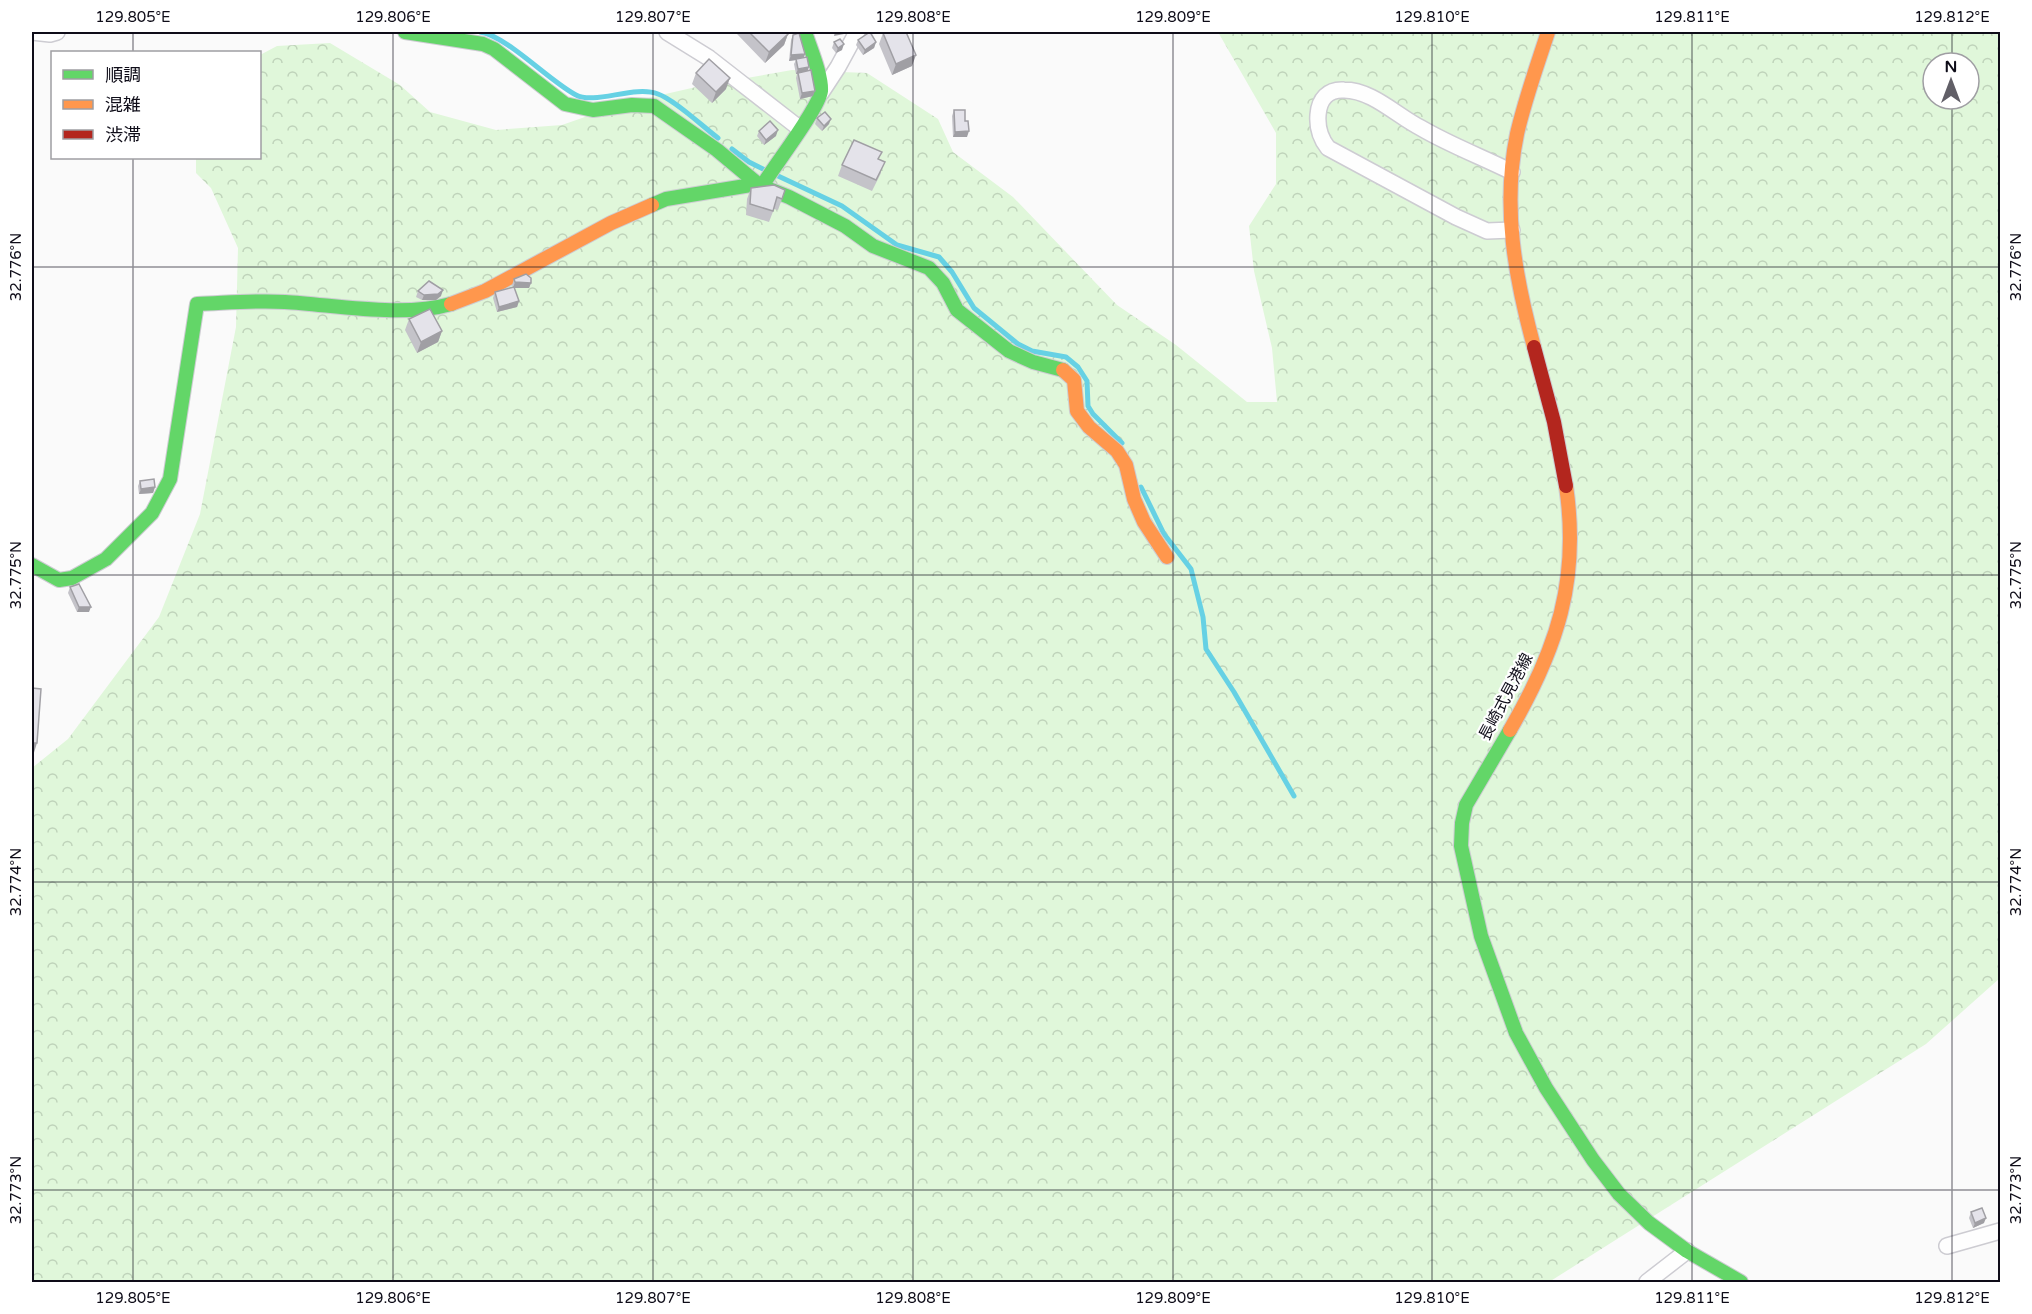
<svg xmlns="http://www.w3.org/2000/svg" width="2032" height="1314" viewBox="0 0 2032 1314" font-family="'Varela Round','Noto Sans JP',sans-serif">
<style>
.forest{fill:url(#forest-crowns);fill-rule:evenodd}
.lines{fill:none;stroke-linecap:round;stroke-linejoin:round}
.stream{stroke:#66d1e4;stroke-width:5}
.street-casing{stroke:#cdccd2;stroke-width:18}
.fast-casing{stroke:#cdccd2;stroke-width:16}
.slow-casing{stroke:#cdccd2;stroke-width:16}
.jam-casing{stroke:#cdccd2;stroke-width:16}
.street{stroke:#fefefe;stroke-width:15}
.fast{stroke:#63d668;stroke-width:14}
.slow{stroke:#ff974d;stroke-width:14}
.jam{stroke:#b3261e;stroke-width:14}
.wall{fill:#c4c3c9}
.shaded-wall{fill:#a09fa4}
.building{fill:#e4e3ea;stroke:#a09fa4;stroke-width:1.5}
.ticks{fill:none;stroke:#0e0c18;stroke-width:1.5;stroke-opacity:0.45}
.labels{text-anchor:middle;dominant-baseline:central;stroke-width:4.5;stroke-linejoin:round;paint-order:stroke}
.street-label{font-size:16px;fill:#0e0c18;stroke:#fff}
.neatline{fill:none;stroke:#0e0c18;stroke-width:2}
.ticks-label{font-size:15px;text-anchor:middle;fill:#0e0c18}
</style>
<defs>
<pattern id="forest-crowns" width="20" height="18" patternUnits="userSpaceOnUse" patternTransform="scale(1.5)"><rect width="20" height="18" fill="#e0f7da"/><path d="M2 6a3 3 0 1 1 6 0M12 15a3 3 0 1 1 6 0" fill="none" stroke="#bfd3ba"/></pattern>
</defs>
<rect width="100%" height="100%" fill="#fafafa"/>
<path class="forest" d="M1218 32H2000V978L1926 1044 1549 1282H32V768L68 739 159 617 200 514 236 327 238 248 211 188 196 173V158H260V55L277 46 330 43 400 85 430 112 496 130 562 125 622 104 696 87 792 70 867 73 938 119 953 152 1013 197 1117 305 1176 345 1247 402H1277L1272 348 1254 271 1249 226 1276 184V133ZM1933 63H1969V99H1933Z"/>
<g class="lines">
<path class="stream" d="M480 32C507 36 549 81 576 95 595 105 634 85 658 94 675 100 702 126 718 138
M732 149 749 162 767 171
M776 175 842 206 897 245 939 257 952 272 974 308 1018 344 1032 351 1066 357 1078 367 1087 381 1088 406 1093 414 1122 443
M1141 487 1164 534 1191 569 1203 617 1206 649 1234 692 1294 796"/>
<g class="street-casing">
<path id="street" d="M32 32 50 34 57 32
M667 32 709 58 799 128
M821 93 838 67 857 32
M1512 230 1487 231 1456 217 1328 148C1320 138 1317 128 1318 115 1319 99 1328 89 1344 90 1372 90 1397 116 1421 128 1450 145 1482 157 1512 172
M1947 1246 2000 1231
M1647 1282 1687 1251"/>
</g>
<g class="fast-casing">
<path id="fast" d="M405 32 483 44 494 49 565 104 593 110 632 105 654 106 717 150 759 185 789 197 845 226 873 246 929 268 943 283 957 310 1009 351 1033 362 1063 370
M652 205 666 199 764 183C775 165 819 108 821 91 822 75 810 48 805 32
M32 565 59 580 72 578 106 559 152 513 170 479 197 304C226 303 256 300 285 302 336 305 402 318 451 304
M1510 730 1466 805 1462 823 1461 846 1481 936 1516 1033 1546 1088 1593 1160 1619 1194 1649 1223 1687 1251 1741 1282"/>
</g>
<g class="slow-casing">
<path id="slow" d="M451 304 485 291 611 223 652 205
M1534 347C1515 277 1502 206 1517 134 1525 99 1537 66 1548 32
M1063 370 1074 380 1077 411 1089 427 1117 451 1126 465 1134 499 1144 522 1167 557
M1510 730C1557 649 1580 580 1566 486"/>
</g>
<g class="jam-casing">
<path id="jam" d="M1534 347 1554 422 1566 486"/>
</g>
<use href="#street" class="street"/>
<use href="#fast" class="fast"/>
<use href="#slow" class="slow"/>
<use href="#jam" class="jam"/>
</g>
<path class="wall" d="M737 32H785L788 34 784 45 765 63 737 34Z
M883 33 912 66 892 75 879 44Z
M793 35 805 54 804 58 808 71 813 96 800 99 796 78 797 74H796L794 64 796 60 789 61 791 40Z
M858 40 876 42 874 48 863 55 856 45Z
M834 42 842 50 836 53 832 48Z
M696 73 726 89 712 103 692 84Z
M954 110 967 137H953L952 116Z
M817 118 829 124 822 131 815 124Z
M759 131 776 136 764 145 757 136Z
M879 159 881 173 872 191 838 176 842 165Z
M751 188 782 199 778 210 774 209 769 222 746 215 747 199Z
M514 279 531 283 529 288H514L519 301 517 307 497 312 493 298 495 292 513 287 512 285Z
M418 291 441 296 436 300H422L416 297Z
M409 319 442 331 438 342 417 353 405 330Z
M140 481 155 487 153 493 139 494 138 486Z
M70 587 89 612H77L68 593Z
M1971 1212 1984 1223 1973 1228 1969 1218Z"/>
<path class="shaded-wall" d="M835 32H844V34L834 36Z
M788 34 784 45 765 63 769 52Z
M876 42 874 48 863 55 865 50Z
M844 44 842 50 836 53 838 48Z
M805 54 803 59 789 61 791 55Z
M916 55 912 66 892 75 896 64Z
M809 67 807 73 796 74 798 69Z
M730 78 726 89 712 103 716 92Z
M815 91 813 96 800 99 802 93Z
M831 119 829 124 822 131 824 126Z
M778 130 776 136 764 145 766 140Z
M969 131 967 137H953L955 132Z
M515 282 531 283 529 288H513Z
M443 290 441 296 436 300H422L424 295Z
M519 301 517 307 497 312 499 307Z
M442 331 438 342 417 353 421 342Z
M155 487 153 493 139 494 141 489Z
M79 607H91L89 612H77Z
M32 743H37L32 759Z
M1986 1218 1984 1223 1973 1228 1975 1223Z"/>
<path class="building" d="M749 32H785L788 34 769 52Z
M870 32 876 42 865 50 858 40Z
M888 32H906L916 55 896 64 883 33Z
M799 33 805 54 791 55 793 35Z
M840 39 844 44 838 48 834 42Z
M807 57 809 67 798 69 796 59Z
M709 59 730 78 716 92 696 73Z
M811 70 815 91 802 93 798 73Z
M954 110H965V121H968L969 131 955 132Z
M825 112 831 119 824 126 817 118Z
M770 121 778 130 766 140 759 131Z
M854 140 882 152 878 159 885 162 876 180 842 165Z
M774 185 785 190 782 199 777 197 773 211 750 204 751 188Z
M526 274 531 278V283L515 282 514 279Z
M429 281 443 290 438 294 424 295 418 291Z
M514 287 519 301 499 307 495 292Z
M430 309 442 331 421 342 409 319Z
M154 479 155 487 141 489 140 481Z
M79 584 91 607H79L70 587Z
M32 688 41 689 37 743H32Z
M1982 1208 1986 1218 1975 1223 1971 1212Z"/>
<path class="ticks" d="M133 32V52M393 32V1282M653 32V1282M913 32V1282M1173 32V1282M1432 32V1282M1692 32V1282M1952 32V63M1952 99V1282M133 158V1282M32 267H2000M32 575H2000M32 882H2000M32 1190H2000"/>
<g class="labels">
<g class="street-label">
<text transform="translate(1506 697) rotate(-62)">長崎式見港線</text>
</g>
</g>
<rect width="2032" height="1314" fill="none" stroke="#ffffff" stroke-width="66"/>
<rect x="51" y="51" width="210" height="108" fill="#ffffff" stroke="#9f9ea3" stroke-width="1.5"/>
<rect x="63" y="70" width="30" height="9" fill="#63d668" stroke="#9f9ea3" stroke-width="1.5"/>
<text x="105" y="81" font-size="18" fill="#0e0c18">順調</text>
<rect x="63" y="100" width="30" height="9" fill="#ff974d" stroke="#9f9ea3" stroke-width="1.5"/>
<text x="105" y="111" font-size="18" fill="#0e0c18">混雑</text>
<rect x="63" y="130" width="30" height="9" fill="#b3261e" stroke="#9f9ea3" stroke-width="1.5"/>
<text x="105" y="141" font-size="18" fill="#0e0c18">渋滞</text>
<g transform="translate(1951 81)"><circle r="28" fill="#ffffff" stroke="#9f9ea3" stroke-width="1.5"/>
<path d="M0-4.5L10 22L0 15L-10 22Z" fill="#615f67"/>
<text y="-9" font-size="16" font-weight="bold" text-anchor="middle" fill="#0e0c18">N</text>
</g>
<rect x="33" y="33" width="1966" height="1248" class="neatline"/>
<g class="ticks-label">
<text x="133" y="22">129.805°E</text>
<text x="393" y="22">129.806°E</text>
<text x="653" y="22">129.807°E</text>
<text x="913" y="22">129.808°E</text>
<text x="1173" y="22">129.809°E</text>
<text x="1432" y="22">129.810°E</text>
<text x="1692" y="22">129.811°E</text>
<text x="1952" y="22">129.812°E</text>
<text transform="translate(16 267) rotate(-90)" y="5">32.776°N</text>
<text transform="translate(2016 267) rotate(-90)" y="5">32.776°N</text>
<text transform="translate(16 575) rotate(-90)" y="5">32.775°N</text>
<text transform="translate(2016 575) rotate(-90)" y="5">32.775°N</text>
<text transform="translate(16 882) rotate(-90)" y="5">32.774°N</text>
<text transform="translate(2016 882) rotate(-90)" y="5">32.774°N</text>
<text transform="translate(16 1190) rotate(-90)" y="5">32.773°N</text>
<text transform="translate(2016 1190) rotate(-90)" y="5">32.773°N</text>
<text x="133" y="1303">129.805°E</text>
<text x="393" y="1303">129.806°E</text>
<text x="653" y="1303">129.807°E</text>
<text x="913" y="1303">129.808°E</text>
<text x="1173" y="1303">129.809°E</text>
<text x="1432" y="1303">129.810°E</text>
<text x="1692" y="1303">129.811°E</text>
<text x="1952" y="1303">129.812°E</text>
</g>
</svg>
